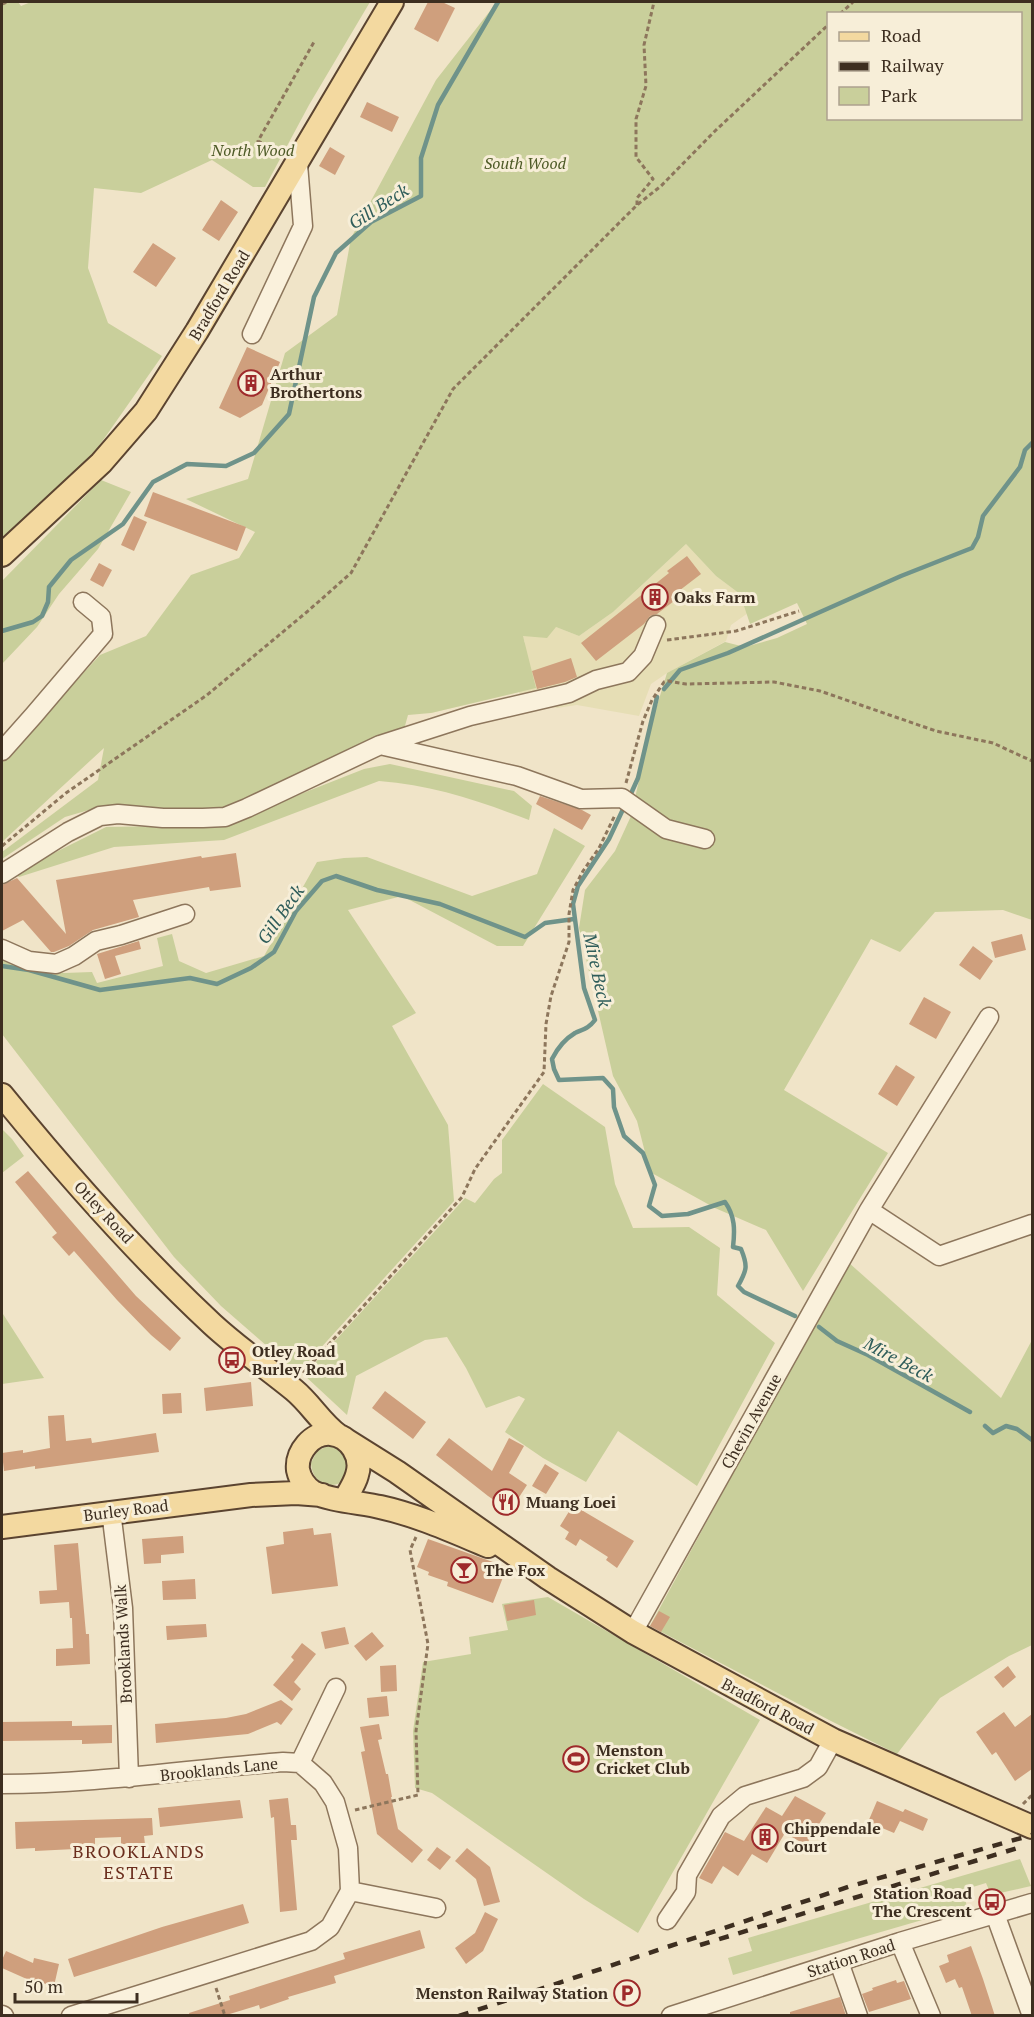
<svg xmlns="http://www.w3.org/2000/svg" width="1034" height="2017" viewBox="0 0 1034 2017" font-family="'PT Serif',serif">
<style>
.farmland{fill:#e6deb5}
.green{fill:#c9cf9b;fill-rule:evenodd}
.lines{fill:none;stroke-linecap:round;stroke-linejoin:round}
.stream{stroke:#6f938a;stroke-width:4.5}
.building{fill:#cf9f7d}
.minor-casing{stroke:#8d765c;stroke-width:21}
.major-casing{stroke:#5b4430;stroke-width:26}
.path{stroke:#8d765c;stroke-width:3;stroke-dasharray:4.5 3;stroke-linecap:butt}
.minor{stroke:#faf1dc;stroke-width:18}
.major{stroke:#f3d9a0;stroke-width:22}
.rail{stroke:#3d2e20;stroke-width:4.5;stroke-dasharray:10 10;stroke-linecap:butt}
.labels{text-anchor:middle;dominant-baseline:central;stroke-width:6;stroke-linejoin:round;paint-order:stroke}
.park-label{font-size:16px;font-style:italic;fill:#4d5a26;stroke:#f7eed8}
.street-label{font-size:16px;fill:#3d2e20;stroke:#f7eed8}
.poi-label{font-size:16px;font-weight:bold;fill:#3d2e20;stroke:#f7eed8;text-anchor:start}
.water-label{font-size:18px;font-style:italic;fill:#2f5d5a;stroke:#f7eed8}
.neighbourhood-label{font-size:18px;letter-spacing:1.5px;fill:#6b2e1e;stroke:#f7eed8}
</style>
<rect width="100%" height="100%" fill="#f0e4c8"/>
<path class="farmland" d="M686 544 716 576 740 594 748 613 731 625 726 641 667 673 651 684 639 716 577 705 557 708 541 704 524 708 519 692 431 713 525 642 522 636 556 627 579 636 613 612Z"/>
<path class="green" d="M2 2H18L21 6 31 2H370L309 105 265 187H253L212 160 141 193 94 188 88 268 108 323 162 356 73 483 2 537Z
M497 2H1032V920L1003 910 935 912 900 952 871 939 784 1090 888 1153 803 1291 766 1230 715 1208 650 1172 637 1121 613 1076 579 928 585 890 615 851 631 816 652 722 667 673 725 642 745 647 777 638 807 624 797 603 750 624 740 594 716 576 686 544 613 612 579 636 556 627 547 638 523 636 536 688 431 713 408 715 403 733 221 810 185 813 148 808 99 807 65 817 2 859V852L98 780 104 748 2 842V761L100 655 146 636 191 575 239 558 255 532 186 499 248 479 285 353 337 315 351 238 436 80ZM828 14H1020V118H828Z
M101 480 131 492 98 549 59 594 37 627 2 664V581Z
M390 764 514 791 532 806 529 820C479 801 433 785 379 781L224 840 114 847 19 877 14 873 106 827 229 825 293 797 364 769Z
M554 828 585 846 523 946H497L402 896 348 910 416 1013 392 1026 448 1125 454 1201 298 1373 221 1306 174 1257 2 1034V959L64 973 92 972 97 983 163 966 157 938 172 934 179 961 206 973 264 956 317 862 344 858 367 857 472 896 537 874Z
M543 1084 605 1127 615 1184 633 1228 689 1227 720 1248 717 1295 775 1343 697 1486 618 1431 586 1482 543 1458 505 1432 525 1399 519 1396 486 1408 466 1368 447 1337 425 1340 356 1376 347 1415 304 1375 465 1198 475 1203 494 1179 502 1173V1140Z
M2 1129 12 1139 24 1156 2 1173Z
M848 1262 1001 1398 1032 1340V1645L1009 1656 940 1698 897 1754 829 1720 650 1626Z
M2 1298 3 1314 44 1378 2 1384Z
M330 1445H337L350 1455 346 1480C329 1491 312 1483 311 1463L317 1451Z
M548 1597 760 1720 638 1933 584 1899 432 1793 415 1788 413 1731 423 1662 471 1654 469 1637 508 1630 502 1604Z
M1020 1859 1031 1886 991 1895 986 1883 963 1890 967 1907 733 1975 728 1958 752 1951 748 1938Z"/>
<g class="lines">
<path class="stream" d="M2 631 33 622 42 616 48 602 49 587 71 560 123 524 153 482 187 464 226 466 254 453 289 414 314 297 336 253 371 222 421 196V158L438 105 498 2
M664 689 680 670 728 653 901 576 972 548 978 537 983 516 1020 467 1025 450 1032 443
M629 798 638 778 657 697
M625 805 609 839 578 886 573 904 584 988 595 1020C589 1028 584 1029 575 1033 565 1039 557 1049 552 1059L554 1069 559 1080 603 1078 613 1089 614 1107 624 1136 643 1153 655 1185 649 1206 662 1216 688 1214 725 1202C735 1216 735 1230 733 1247L741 1249C748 1266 747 1270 738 1286L744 1292 795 1316
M2 966 29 970 100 990 190 978 217 984 251 968 274 952 296 911 322 881 336 876 377 890 440 904 525 937 545 923 574 919
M819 1327 837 1341 868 1355 970 1412
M985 1426 993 1433 1006 1426 1017 1429 1032 1440"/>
</g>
<path class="building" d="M428 2H442L455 8 438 42 414 29Z
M367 102 399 117 392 132 360 117Z
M330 147 345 156 335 175 319 166Z
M221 200 238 212 219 241 202 230Z
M153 243 176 258 156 287 133 272Z
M247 347 280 362 262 405 240 418 219 408Z
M153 492 246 527 237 551 144 516Z
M134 516 147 522 134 551 121 545Z
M687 556 701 574 671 597 674 601 657 614 650 616 644 624 596 661 581 643 669 573 667 571Z
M99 563 112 570 103 587 90 580Z
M571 658 577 677 565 682 537 689 532 671Z
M540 796 582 810 591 815 582 830 536 804Z
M236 853 241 887 210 891 209 887 133 900 139 917 93 930 69 946 54 952H51L23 920 2 931V885L17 878 66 934 56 880 201 856 202 858Z
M1022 934 1026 950 995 958 991 942Z
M139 941 141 949 115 956 121 974 105 979 97 954Z
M973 946 993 961 980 980 959 965Z
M924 997 951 1012 936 1039 909 1024Z
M896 1065 915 1077 897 1106 878 1094Z
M28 1171 136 1296 181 1338 170 1351 151 1335 117 1300 74 1251 69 1256 52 1237 57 1233 15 1182Z
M251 1382 253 1406 206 1411 204 1388Z
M385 1391 426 1422 413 1439 372 1408Z
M181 1393 182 1413 163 1414 162 1394Z
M64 1415 66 1441 91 1438 92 1443 156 1433 159 1452 35 1469V1466L4 1471 2 1453 23 1450V1453L50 1448 48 1416Z
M449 1438 492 1471 509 1438 524 1446 509 1473 527 1485 510 1511 488 1496 436 1455Z
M545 1464 559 1473 546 1494 532 1486Z
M573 1505 634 1541 617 1568 606 1560 608 1557 580 1539 576 1546 565 1539 569 1532 560 1526Z
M313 1528 314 1535 331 1533 338 1586 272 1594 266 1547 284 1544 283 1532Z
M183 1536 184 1553 161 1555V1563L144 1564 142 1539Z
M428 1539 507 1567 493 1603 447 1586 448 1582 428 1575 429 1572 417 1567Z
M78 1543 86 1634H89L90 1664 56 1666V1649L73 1648 72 1618H70L69 1602 40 1604 39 1591 57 1590 54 1545Z
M195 1579 196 1599 163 1600 162 1581Z
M534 1600 536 1615 507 1621 504 1605Z
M659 1611 670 1617 661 1632 650 1626Z
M206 1624 207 1637 167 1640 166 1626Z
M345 1627 349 1644 325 1649 321 1632Z
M372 1632 384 1646 366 1661 354 1646Z
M302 1643 316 1654 294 1682 301 1689 292 1701 273 1685 294 1660 291 1657Z
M396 1665 397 1691 381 1692 380 1666Z
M1008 1666 1016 1677 1003 1688 994 1677Z
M387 1696 389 1716 369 1718 367 1698Z
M281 1700 293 1709 281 1725 277 1722 248 1734 156 1743 155 1724 226 1718 246 1714Z
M1004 1712 1015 1727 1032 1714V1769L1015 1781 996 1752 992 1755 976 1732Z
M72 1721V1726L112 1725V1743L82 1744V1740L2 1741V1722Z
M379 1724 382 1739 378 1740 386 1774H388L392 1797H391L398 1829 423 1850 412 1863 377 1834 361 1752 365 1751 360 1727Z
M795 1796 826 1813 806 1845 785 1833 767 1863 752 1854 738 1876 723 1866 712 1884 699 1878 725 1832 744 1841 766 1807 782 1816Z
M288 1798 291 1825H296L297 1840H291L297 1910 280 1912 274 1817 271 1818 269 1800Z
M240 1800 243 1818 160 1827 158 1808Z
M877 1801 903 1812 905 1809 928 1819 923 1831 900 1821 894 1833 868 1822Z
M152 1818 153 1835 144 1836 145 1844H121V1837L95 1838V1845L83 1846V1848L75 1849 35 1851V1848L16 1849 15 1822Z
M437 1847 451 1857 440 1870 427 1860Z
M467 1848 490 1867 500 1902 484 1906 476 1879 455 1861Z
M243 1904 249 1923 74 1977 68 1959 162 1927Z
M485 1912 498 1919 483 1951 466 1964 455 1948 475 1933Z
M420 1930 425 1948 334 1976 336 1983 288 1997 289 1999 260 2009 259 2005 223 2016H190L189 2013 230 2000 229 1996 345 1959 343 1953Z
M971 1946 983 1979 995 2016H972L962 1987 959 1988 955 1979 946 1983 939 1966 949 1962 947 1955Z
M6 1951 33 1963 34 1958 59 1964 54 1986 29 1980 2 1968V1960Z
M896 1980 897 1983 904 1981 911 1999 869 2012 862 1994 873 1990 872 1988Z
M840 1997 846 2016H790V2012Z"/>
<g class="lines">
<g class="minor-casing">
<path id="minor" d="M252 334 303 226 298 164
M380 745 517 776 581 799 622 798 666 829 705 839
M2 751 34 715 103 634 101 617 83 602
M2 874 68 832 100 816 118 814 163 818H203L225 817 247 808 380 745 470 716 569 693 596 680 628 672 643 656 656 625
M2 949 29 961 56 964 74 956 96 941 121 935 185 914
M869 1210 939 1256 1032 1224
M111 1511 123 1608 129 1778
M633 1632 869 1210 989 1017
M300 1763 336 1688
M2 1784C96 1784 189 1769 283 1762L300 1763 323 1783 335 1802 348 1848 350 1891 330 1927 311 1941 71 2016
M350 1891 436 1908
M995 1914 1032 2016
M667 1920 686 1892 687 1875 721 1816 745 1796 803 1778 818 1767 833 1740
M900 1942 931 2016
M839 1962 858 2016
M2 2015 4 2016
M671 2016 900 1942 1032 1903"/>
</g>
<g class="major-casing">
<path id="major" d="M2 555 101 463 146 411 197 331 392 2
M2 1095C67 1175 136 1253 212 1324 238 1348 267 1368 294 1390 311 1404 321 1423 339 1436
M346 1440 397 1472 548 1578 633 1632 833 1740 1032 1827
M345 1499C349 1492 355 1483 357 1475 363 1457 350 1436 331 1434 312 1432 296 1452 298 1470 300 1479 305 1487 313 1492 327 1500 363 1503 380 1507 417 1515 454 1532 488 1546
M2 1527 251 1495 296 1493 322 1495"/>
</g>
<path class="path" d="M2 4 7 2
M840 14 853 2
M281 154 258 141 314 42
M637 205V198L653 179 636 157V119L646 86 644 45 654 2
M667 640 736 631 799 611
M626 783 643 721 652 700 664 682 668 681 686 684 774 682 820 691 936 731 993 743 1032 761
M2 846 66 793 207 695 308 611 351 573 453 389 637 205 661 186 715 131 828 25
M303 1373 462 1197 475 1169 544 1072 546 1024 551 996 569 942V914L573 890 583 871 599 848 615 815
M1023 1804 1032 1795
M355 1810 418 1795 416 1731 428 1644 410 1550 416 1537
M216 1988 225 2016"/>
<use href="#minor" class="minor"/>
<use href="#major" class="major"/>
<path class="rail" d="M700 1945 1024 1846
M459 2016 851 1886 1032 1835"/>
</g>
<defs>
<g id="building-ring" transform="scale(1.35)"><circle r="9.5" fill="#f7eed8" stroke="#9e2a2b" stroke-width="1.5"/><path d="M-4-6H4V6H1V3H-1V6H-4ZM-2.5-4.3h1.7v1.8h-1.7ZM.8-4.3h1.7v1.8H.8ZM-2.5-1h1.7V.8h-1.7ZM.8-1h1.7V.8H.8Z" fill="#9e2a2b"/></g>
<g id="bus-ring" transform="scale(1.35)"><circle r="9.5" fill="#f7eed8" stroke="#9e2a2b" stroke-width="1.5"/><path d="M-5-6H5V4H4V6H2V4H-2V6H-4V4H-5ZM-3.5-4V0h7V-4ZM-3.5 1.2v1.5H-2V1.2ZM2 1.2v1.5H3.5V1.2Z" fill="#9e2a2b"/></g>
<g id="restaurant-ring" transform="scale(1.35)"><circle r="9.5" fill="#f7eed8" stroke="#9e2a2b" stroke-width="1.5"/><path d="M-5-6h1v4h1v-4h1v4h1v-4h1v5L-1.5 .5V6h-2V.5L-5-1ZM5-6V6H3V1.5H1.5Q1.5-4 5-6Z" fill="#9e2a2b"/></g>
<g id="bar-ring" transform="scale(1.35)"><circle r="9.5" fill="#f7eed8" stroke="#9e2a2b" stroke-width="1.5"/><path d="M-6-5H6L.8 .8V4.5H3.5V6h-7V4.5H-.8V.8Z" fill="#9e2a2b"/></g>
<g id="stadium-ring" transform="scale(1.35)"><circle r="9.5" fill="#f7eed8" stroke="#9e2a2b" stroke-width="1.5"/><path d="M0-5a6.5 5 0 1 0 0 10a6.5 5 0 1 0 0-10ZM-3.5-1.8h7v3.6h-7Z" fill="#9e2a2b"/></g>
<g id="parking-ring" transform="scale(1.35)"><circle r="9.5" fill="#f7eed8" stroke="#9e2a2b" stroke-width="1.5"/><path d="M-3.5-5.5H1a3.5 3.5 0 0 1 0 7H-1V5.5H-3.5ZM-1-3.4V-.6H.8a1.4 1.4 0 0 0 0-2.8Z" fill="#9e2a2b"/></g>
</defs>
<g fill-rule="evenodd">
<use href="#building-ring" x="251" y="383"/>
<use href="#building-ring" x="655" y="597"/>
<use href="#bus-ring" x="232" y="1360"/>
<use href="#restaurant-ring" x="506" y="1502"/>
<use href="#bar-ring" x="464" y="1570"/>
<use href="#stadium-ring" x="576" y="1759"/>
<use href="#building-ring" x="765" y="1837"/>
<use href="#bus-ring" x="992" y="1902"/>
<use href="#parking-ring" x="627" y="1993"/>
</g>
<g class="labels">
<g class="park-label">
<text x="253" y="150">North Wood</text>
<text x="525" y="163">South Wood</text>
</g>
<g class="street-label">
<text transform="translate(219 295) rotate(-59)">Bradford Road</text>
<text transform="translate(104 1212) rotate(47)">Otley Road</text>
<text transform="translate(751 1421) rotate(-61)">Chevin Avenue</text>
<text transform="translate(126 1510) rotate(-7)">Burley Road</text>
<text transform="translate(123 1644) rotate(-93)">Brooklands Walk</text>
<text transform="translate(768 1706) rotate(28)">Bradford Road</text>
<text transform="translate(219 1769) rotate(-6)">Brooklands Lane</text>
<text transform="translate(851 1958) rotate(-18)">Station Road</text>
</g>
<g class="poi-label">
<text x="270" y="374">Arthur<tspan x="270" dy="18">Brothertons</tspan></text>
<text x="674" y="597">Oaks Farm</text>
<text x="252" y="1351">Otley Road<tspan x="252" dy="18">Burley Road</tspan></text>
<text x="526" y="1502">Muang Loei</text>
<text x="484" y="1570">The Fox</text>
<text x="596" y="1750">Menston<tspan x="596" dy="18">Cricket Club</tspan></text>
<text x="784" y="1828">Chippendale<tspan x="784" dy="18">Court</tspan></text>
<text x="972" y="1893" text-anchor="end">Station Road<tspan x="972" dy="18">The Crescent</tspan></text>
<text x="608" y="1993" text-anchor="end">Menston Railway Station</text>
</g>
<g class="water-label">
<text transform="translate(378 206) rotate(-33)">Gill Beck</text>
<text transform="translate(280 914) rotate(-55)">Gill Beck</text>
<text transform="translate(598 970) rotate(78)">Mire Beck</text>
<text transform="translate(899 1359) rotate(28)">Mire Beck</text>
</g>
<g class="neighbourhood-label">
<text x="139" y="1851">BROOKLANDS<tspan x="139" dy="21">ESTATE</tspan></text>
</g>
</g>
<rect width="1034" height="2017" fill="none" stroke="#3d2e20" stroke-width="6"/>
<rect x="827" y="12" width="195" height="108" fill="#f7eed8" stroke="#ada18e" stroke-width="1.5"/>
<rect x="839" y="32" width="30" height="9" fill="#f3d9a0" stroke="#ada18e" stroke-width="1.5"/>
<text x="881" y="42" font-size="18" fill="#3d2e20">Road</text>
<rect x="839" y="62" width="30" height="9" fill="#3d2e20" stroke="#ada18e" stroke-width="1.5"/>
<text x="881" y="72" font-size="18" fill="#3d2e20">Railway</text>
<rect x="839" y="87" width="30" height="18" fill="#c9cf9b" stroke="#ada18e" stroke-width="1.5"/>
<text x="881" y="102" font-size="18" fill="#3d2e20">Park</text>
<path d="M15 1993v9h122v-9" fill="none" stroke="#3d2e20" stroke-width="3"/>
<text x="24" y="1993" font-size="18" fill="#3d2e20" stroke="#f7eed8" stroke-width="4.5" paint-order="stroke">50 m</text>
</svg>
